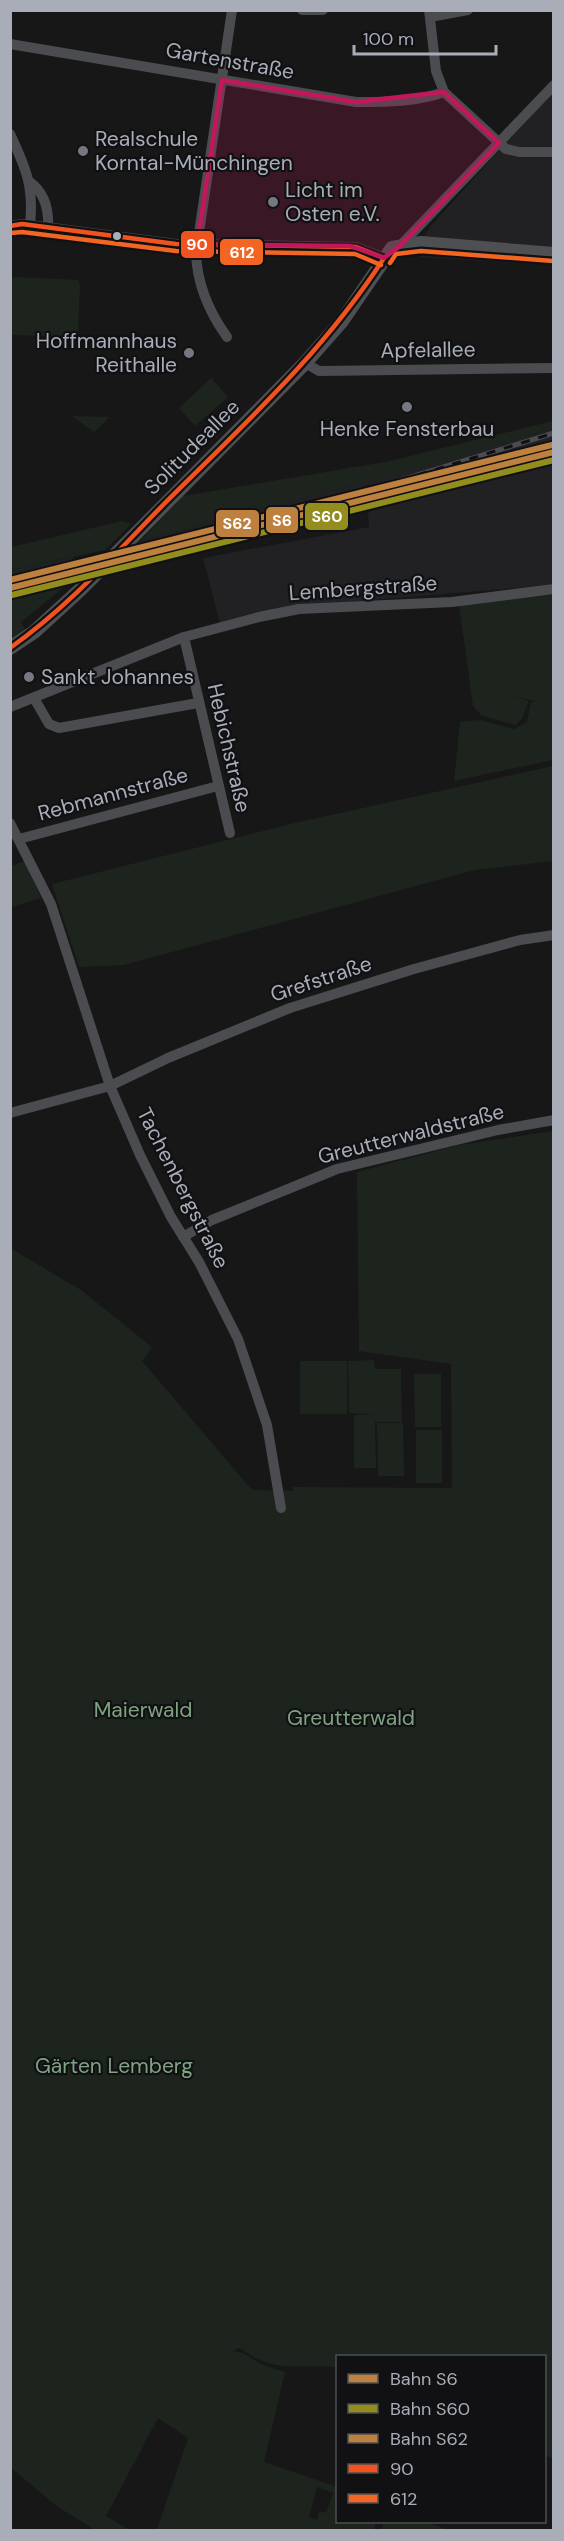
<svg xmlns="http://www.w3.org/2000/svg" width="564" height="2541" viewBox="0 0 564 2541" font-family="'DM Sans',sans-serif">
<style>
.built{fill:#212123}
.green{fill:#1d241e;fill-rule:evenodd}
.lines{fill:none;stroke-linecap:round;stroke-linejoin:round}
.minor{stroke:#4b4c50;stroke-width:10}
.major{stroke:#4d4f52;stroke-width:14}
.rail-casing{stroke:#4b4c4f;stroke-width:5}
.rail{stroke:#111113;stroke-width:3;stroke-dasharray:9;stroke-linecap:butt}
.bus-1-casing{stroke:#111113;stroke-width:9}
.bus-2-casing{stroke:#111113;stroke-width:9}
.bus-1{stroke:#f0531f;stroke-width:4.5}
.bus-2{stroke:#f26522;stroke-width:4.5}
.rail-1-casing{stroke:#111113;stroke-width:10}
.rail-2-casing{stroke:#111113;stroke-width:10}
.rail-3-casing{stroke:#111113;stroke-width:10}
.rail-1{stroke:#bd803f;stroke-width:6}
.rail-2{stroke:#928d1d;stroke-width:6}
.rail-3{stroke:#bd803f;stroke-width:6}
.marked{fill:#c2185b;fill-opacity:0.2;stroke:#c2185b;stroke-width:4.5;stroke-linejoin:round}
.poi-dot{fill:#757880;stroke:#111113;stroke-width:2}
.bus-dot{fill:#a8adb8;stroke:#111113;stroke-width:2}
.labels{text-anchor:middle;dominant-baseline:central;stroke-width:4.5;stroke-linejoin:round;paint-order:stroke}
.street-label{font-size:21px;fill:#a8adb8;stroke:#111113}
.poi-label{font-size:21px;fill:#a8adb8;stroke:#111113;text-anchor:start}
.park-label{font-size:21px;fill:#7fa381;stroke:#111113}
.line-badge{stroke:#111113;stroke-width:2}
.badge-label{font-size:16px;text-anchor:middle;font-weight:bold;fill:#fff}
</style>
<rect width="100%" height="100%" fill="#171717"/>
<path class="built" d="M553 90V265L420 257 425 235 431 226Z
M553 428V458L405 493 323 516 122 562 140 541 344 488Z
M553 464V585L299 606 220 623 203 558 369 527 368 512 475 479Z
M74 557 69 583 11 602V570Z"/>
<path class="green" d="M14 277 78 280 80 285 78 334 73 337 11 335V278Z
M211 378 228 397 195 426 179 408Z
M72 416 110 417 94 432Z
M553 421V428L413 470 140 541 183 496 385 462Z
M122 521 131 524 105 550 11 570V547Z
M69 583 21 622 26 631 11 639V602Z
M553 595V760L454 781 460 722 480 720 514 729 527 722 531 702H538L512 696 529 701 522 718 516 725 482 716 473 706 459 604Z
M553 766V861L475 870 124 965 79 967 52 884 295 823Z
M25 861 41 898 11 907V866Z
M553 1131V2458L545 2456 544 2356H338L337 2367C312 2364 285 2371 260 2360 252 2357 246 2351 239 2348L232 2351 243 2353 262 2365 285 2372 264 2462 337 2487 338 2522H376L374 2530H157L188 2438 158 2418 106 2516 130 2530H95L58 2507 11 2468 10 1248 81 1290 152 1347 142 1361 252 1490 293 1491V1487L452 1488 451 1364 359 1351 357 1172 459 1145ZM317 2487 333 2493 326 2513 319 2511 317 2520 309 2517Z
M374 1360 375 1369H401L402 1422H375L376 1468H354V1415L375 1414 349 1413 348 1361Z
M300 1361H347V1414H300Z
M414 1374H441V1427H415Z
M377 1423H403L404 1476H378Z
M416 1430H442V1483H416Z
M384 2522H426L449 2530H381Z"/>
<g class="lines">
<path class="minor" d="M302 10H323
M429 10 436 71 444 92 506 149 519 152H554
M430 17 468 10
M10 44 356 102C385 102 417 102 444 92
M10 134C26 168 34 187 30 225
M30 182C45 193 49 210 48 228
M10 226 22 224 176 244 356 247 384 258
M400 246 554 85
M227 337C209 312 197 284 196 253L232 10
M305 363 319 371 554 368
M184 637 230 833
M34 698 49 724 59 728 198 703
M10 707 184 637 259 617 299 609 452 602 554 589
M10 823 51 904 110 1086 140 1155 171 1217 199 1262 238 1339 267 1425 281 1508
M19 839 218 786
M10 1113 110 1086 168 1058 290 1008 414 969 520 940 554 935
M183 1237 212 1220 337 1169 498 1130 554 1120"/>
<path class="major" d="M10 648 34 632 81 589 305 363 342 321 392 248 421 243 554 254"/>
<g class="rail-casing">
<path id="rail" d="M349 496 554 433"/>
</g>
<use href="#rail" class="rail"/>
<g class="bus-1-casing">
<path id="bus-1" d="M10 226 22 224 176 244 356 247 384 258
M10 648C68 607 114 555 163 505 243 425 322 354 384 258"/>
</g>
<g class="bus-2-casing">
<path id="bus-2" d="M11 233 22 232 176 251 355 254 381 265
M390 263 396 254 421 251 553 261"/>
</g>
<use href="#bus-1" class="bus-1"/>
<use href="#bus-2" class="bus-2"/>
<g class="rail-1-casing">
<path id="rail-1" d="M10 588 554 452"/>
</g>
<g class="rail-2-casing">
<path id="rail-2" d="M12 595 554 460"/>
</g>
<g class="rail-3-casing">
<path id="rail-3" d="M10 580 552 445"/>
</g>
<use href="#rail-1" class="rail-1"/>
<use href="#rail-2" class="rail-2"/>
<use href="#rail-3" class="rail-3"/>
</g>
<path class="marked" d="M222 80 356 102 444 92 499 143 400 246 384 258 350 246 197 245Z"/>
<g class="poi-dot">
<circle cx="83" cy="151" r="6"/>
<circle cx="273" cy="202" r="6"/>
<circle cx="189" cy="353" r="6"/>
<circle cx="407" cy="407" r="6"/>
<circle cx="29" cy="677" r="6"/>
</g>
<circle class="bus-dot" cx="117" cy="236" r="5"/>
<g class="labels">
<g class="street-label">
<text transform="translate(230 61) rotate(10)">Gartenstraße</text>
<text transform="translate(428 350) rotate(-1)">Apfelallee</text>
<text transform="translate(192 447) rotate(-45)">Solitudeallee</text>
<text transform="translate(363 588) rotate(-4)">Lembergstraße</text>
<text transform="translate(229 748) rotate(77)">Hebichstraße</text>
<text transform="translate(113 794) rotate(-15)">Rebmannstraße</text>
<text transform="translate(321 979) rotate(-18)">Grefstraße</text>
<text transform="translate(411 1134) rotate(-14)">Greutterwaldstraße</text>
<text transform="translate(183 1188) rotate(63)">Tachenbergstraße</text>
</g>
<g class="poi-label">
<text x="95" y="139">Realschule<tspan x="95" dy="24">Korntal-Münchingen</tspan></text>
<text x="285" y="190">Licht im<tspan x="285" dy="24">Osten e.V.</tspan></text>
<text x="177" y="341" text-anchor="end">Hoffmannhaus<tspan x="177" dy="24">Reithalle</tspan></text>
<text x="407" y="429" text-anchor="middle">Henke Fensterbau</text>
<text x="41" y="677">Sankt Johannes</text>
</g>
<g class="park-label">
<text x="143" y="1710">Maierwald</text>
<text x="351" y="1718">Greutterwald</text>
<text x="114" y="2066">Gärten Lemberg</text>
</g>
</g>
<g class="line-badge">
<rect x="180" y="230" width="35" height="29" rx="6" fill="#f0531f"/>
<rect x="219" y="238" width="45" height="28" rx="6" fill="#f26522"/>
<rect x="304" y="502" width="45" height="29" rx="6" fill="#928d1d"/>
<rect x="265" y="506" width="34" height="28" rx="6" fill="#bd803f"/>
<rect x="215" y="509" width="45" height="29" rx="6" fill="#bd803f"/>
</g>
<g class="badge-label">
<text x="197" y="250">90</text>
<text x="242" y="258">612</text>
<text x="327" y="522">S60</text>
<text x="282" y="526">S6</text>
<text x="237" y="529">S62</text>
</g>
<rect width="564" height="2541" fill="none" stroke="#a8adb8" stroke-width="24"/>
<rect x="336" y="2355" width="210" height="168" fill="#111113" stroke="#4d4f55" stroke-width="1.5"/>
<rect x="348" y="2374" width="30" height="9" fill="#bd803f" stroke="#4d4f55" stroke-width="1.5"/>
<text x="390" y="2385" font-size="18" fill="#a8adb8">Bahn S6</text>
<rect x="348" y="2404" width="30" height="9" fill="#928d1d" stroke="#4d4f55" stroke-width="1.5"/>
<text x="390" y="2415" font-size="18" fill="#a8adb8">Bahn S60</text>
<rect x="348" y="2434" width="30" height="9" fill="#bd803f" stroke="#4d4f55" stroke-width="1.5"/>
<text x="390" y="2445" font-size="18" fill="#a8adb8">Bahn S62</text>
<rect x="348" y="2464" width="30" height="9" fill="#f0531f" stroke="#4d4f55" stroke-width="1.5"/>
<text x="390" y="2475" font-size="18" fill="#a8adb8">90</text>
<rect x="348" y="2494" width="30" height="9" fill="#f26522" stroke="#4d4f55" stroke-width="1.5"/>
<text x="390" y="2505" font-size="18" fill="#a8adb8">612</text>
<path d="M354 45v9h142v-9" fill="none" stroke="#a8adb8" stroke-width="3"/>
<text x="363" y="45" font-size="18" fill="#a8adb8" stroke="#111113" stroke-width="4.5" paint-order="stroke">100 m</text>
</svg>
